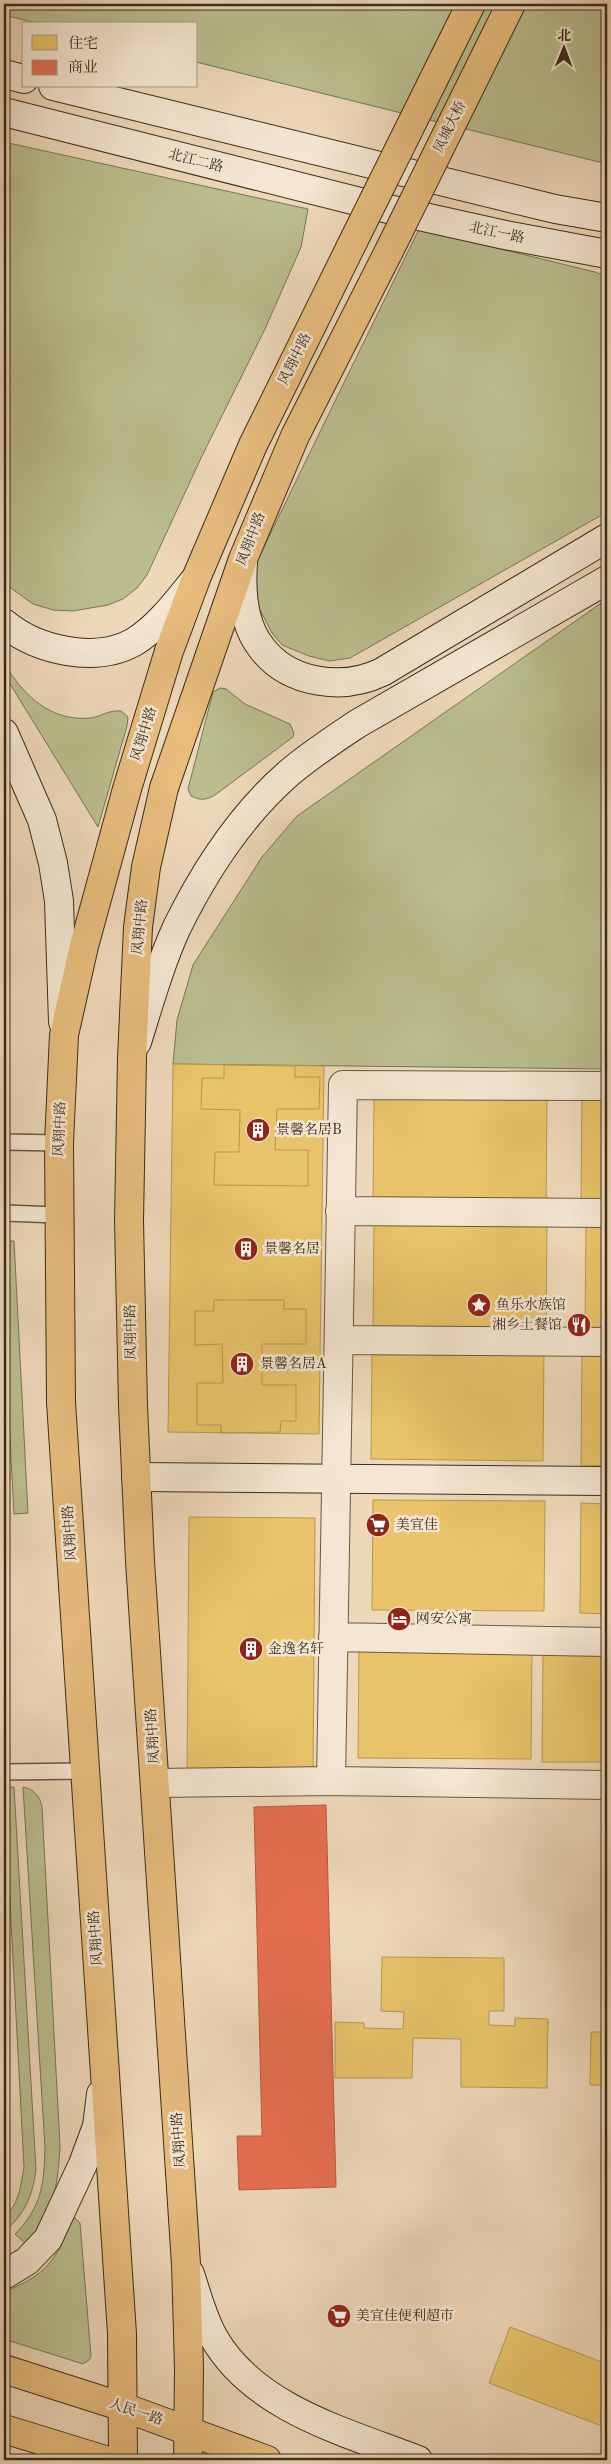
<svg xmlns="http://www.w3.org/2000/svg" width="611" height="2464" viewBox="0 0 611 2464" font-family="'Old Standard TT','Noto Serif SC',serif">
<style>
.green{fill:#babe8f;stroke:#7a7554}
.homes{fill:#e9c46a;stroke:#b59652}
.shops{fill:#e76f51;stroke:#b35b40}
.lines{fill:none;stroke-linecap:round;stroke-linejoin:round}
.lane-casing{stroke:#685741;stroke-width:18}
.street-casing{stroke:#685741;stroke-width:30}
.secondary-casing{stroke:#3b2c19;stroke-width:30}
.primary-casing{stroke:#3b2c19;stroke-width:30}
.lane{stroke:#f4e6d2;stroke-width:15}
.street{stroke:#f4e6d2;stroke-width:28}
.secondary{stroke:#f4e6d2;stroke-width:28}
.primary{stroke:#e7bc7d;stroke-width:28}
.primary-bridge-casing{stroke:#3b2c19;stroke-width:30;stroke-linecap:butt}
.primary-bridge{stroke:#e7bc7d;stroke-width:28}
.labels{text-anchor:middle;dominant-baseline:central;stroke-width:5;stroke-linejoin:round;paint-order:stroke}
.street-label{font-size:14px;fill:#3b2c19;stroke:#f4e6d2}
.poi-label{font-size:14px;fill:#3b2c19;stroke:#f4e6d2;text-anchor:start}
</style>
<rect width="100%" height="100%" fill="#eed8ba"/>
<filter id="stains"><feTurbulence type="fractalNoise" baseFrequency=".004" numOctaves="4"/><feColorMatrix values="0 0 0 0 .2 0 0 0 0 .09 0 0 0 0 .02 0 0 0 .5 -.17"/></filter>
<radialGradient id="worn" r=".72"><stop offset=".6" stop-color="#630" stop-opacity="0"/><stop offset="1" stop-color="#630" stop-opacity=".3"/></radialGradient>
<path class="green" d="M4 4H607V164L196 62V24H40L4 15Z
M4 142 308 209 301 247 265 329 201 458 147 575 137 588 123 599 108 605 73 611 53 610 33 604 4 583Z
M419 229 595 272 607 277V512L350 658 329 661 309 656 282 645 272 633 257 604 252 583 258 559Z
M607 599V1069L173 1064 177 1020 193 965 262 857 297 816Z
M4 663C23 695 50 722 91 718 103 716 108 710 121 711L128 717 127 726 98 827 4 674Z
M220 688 226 689 245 704 290 724 294 733 293 737 215 795C206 800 201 801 191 796L188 789 213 692Z
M4 1241H14L28 1513 14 1514 4 1327Z
M4 1624 10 1757 4 1758Z
M4 1787H14L36 2170C32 2196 27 2209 8 2229L4 2224V2217C19 2205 21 2185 24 2167Z
M23 1787C34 1789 40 1796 42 1807L60 2146C58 2184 54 2216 25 2243L15 2234C42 2207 44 2184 45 2148Z
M75 2218 80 2223 91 2356 89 2360 83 2364 4 2339V2292C46 2275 56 2261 72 2220Z"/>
<path class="homes" d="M173 1064 324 1066 319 1434 168 1432Z
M224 1065 295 1066V1077H320L319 1109H277L275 1150H308V1186L214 1185 215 1152H239L240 1110 201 1109 202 1078H224Z
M582 1094 607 1095V1204H581Z
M374 1096 547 1097 546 1207 373 1205Z
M374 1220 547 1221 546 1331 373 1330Z
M586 1224H607V1334H585Z
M214 1300H284V1309H306V1344H262V1385H296V1421H281L280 1432 221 1433V1425H197V1383H223L222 1344 195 1345V1311H214Z
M372 1349 544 1351 543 1461 371 1459Z
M582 1355 607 1356V1466H581Z
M373 1500 545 1501 544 1611 372 1610Z
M581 1503 607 1504V1614L580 1613Z
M189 1517 315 1518 313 1780H187Z
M359 1648 532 1649 531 1759 358 1758Z
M543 1652H607V1762H542Z
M382 1957 504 1958V2011H489V2025L515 2026V2018L548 2019 547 2088 461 2087V2039L413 2038 412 2078H335V2022L364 2023V2028L403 2029 404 2012 381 2011Z
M591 2032H607V2085H590Z
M510 2327 607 2364V2428L489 2383Z"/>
<path class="shops" d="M326 1805 336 2187 239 2190 237 2136H262L254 1807Z"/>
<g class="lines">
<g class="lane-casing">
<path id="lane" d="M4 1142 59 1143
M4 1213 59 1215
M4 1772 85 1771"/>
</g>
<g class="street-casing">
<path id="street" d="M340 1211 607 1213
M339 1340 607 1342
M333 1637 607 1642
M331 1781 343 1085 607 1086
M156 1783 331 1781 607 1785"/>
</g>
<g class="secondary-casing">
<path id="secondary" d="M4 74 24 79
M53 86 555 209 607 218
M4 112 388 209 505 235 607 254
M243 563C241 591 243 624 261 647 288 684 343 691 382 672L607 538
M4 623C36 650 95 664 134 642 157 628 176 603 193 582
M4 733 42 820 53 863 59 901 63 1022
M137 1042C149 1004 160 964 177 927 204 872 242 814 289 773 310 755 333 740 357 724L607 580
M136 1477 607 1481
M190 2274C197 2295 203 2319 214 2338 255 2409 346 2432 418 2460
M4 2275 27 2261 48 2239 83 2164 97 2126 101 2094"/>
</g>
<g class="primary-casing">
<path id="primary" d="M4 2369 123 2407 267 2460
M4 2429 105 2460
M123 2460 122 2334 61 1402 59 1143 64 1035 84 946 127 789 169 651 197 576 253 445 351 246
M188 2460 189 2367 186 2264 140 1561 133 1405 129 1221 132 1058 138 927 146 867 164 788 243 559 295 436 389 251"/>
</g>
<use href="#lane" class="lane"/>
<use href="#street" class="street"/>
<use href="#secondary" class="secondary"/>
<use href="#primary" class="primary"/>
<g class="primary-bridge-casing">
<path id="primary-bridge" d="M351 246 471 4
M389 251 511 4"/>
</g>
<use href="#primary-bridge" class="primary-bridge"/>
</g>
<defs>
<g id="building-disc" transform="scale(1.25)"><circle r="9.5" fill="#8f2418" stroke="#f4e6d2"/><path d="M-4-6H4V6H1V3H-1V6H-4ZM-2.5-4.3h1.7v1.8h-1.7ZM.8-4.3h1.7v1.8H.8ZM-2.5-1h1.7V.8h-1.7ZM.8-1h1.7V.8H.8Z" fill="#fff"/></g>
<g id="sight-disc" transform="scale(1.25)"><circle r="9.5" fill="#8f2418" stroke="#f4e6d2"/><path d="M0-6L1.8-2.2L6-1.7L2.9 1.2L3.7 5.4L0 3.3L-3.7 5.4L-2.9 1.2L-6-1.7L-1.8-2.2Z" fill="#fff"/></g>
<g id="restaurant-disc" transform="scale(1.25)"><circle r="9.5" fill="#8f2418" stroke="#f4e6d2"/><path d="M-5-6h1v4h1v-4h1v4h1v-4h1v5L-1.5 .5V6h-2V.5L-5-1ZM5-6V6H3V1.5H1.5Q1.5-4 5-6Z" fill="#fff"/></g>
<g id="supermarket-disc" transform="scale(1.25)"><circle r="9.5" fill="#8f2418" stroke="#f4e6d2"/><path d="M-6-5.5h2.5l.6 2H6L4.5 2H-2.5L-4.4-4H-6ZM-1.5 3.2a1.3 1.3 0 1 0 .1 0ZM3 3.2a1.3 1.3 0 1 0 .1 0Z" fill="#fff"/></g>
<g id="hotel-disc" transform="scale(1.25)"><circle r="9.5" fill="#8f2418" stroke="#f4e6d2"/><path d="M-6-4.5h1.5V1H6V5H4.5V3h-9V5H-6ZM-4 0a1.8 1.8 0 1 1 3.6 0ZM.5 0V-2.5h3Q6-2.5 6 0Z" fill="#fff"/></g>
</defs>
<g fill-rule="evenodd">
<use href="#building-disc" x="258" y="1130"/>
<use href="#building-disc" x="246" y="1249"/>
<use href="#sight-disc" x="479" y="1305"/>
<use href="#restaurant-disc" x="579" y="1325"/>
<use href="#building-disc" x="242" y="1364"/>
<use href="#supermarket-disc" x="378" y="1525"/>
<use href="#hotel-disc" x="399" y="1619"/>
<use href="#building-disc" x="251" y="1649"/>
<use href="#supermarket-disc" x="339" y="2316"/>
</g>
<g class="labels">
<g class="street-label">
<text transform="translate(450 127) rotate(-64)">凤城大桥</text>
<text transform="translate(196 161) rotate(14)">北江二路</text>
<text transform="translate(497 233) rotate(12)">北江一路</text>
<text transform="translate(295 359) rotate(-64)">风翔中路</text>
<text transform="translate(251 539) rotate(-69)">凤翔中路</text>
<text transform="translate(144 734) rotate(-73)">风翔中路</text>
<text transform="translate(140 927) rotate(-85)">凤翔中路</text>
<text transform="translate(60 1129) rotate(-88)">风翔中路</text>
<text transform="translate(131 1332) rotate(-91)">凤翔中路</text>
<text transform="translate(70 1533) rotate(-94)">风翔中路</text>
<text transform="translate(153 1736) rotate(-94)">凤翔中路</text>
<text transform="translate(96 1938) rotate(-94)">风翔中路</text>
<text transform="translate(179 2140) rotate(-94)">凤翔中路</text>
<text transform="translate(136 2412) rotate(19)">人民一路</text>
</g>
<g class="poi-label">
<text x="276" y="1130">景馨名居B</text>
<text x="264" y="1249">景馨名居</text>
<text x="496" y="1305">鱼乐水族馆</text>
<text x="562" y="1325" text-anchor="end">湘乡土餐馆</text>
<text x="260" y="1364">景馨名居A</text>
<text x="396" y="1525">美宜佳</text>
<text x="416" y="1619">网安公寓</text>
<text x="268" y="1649">金逸名轩</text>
<text x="356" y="2316">美宜佳便利超市</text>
</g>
</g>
<rect width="611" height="2464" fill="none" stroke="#eed8ba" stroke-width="20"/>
<rect x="5" y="5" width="601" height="2454" fill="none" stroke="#3b2c19" stroke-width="2.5"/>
<rect x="10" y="10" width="591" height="2444" fill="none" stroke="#3b2c19"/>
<rect x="22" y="22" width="175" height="65" fill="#f4e6d2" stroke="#aa9c88"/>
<rect x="32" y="35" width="25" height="15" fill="#e9c46a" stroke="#aa9c88"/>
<text x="68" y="48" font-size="15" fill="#3b2c19">住宅</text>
<rect x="32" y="60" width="25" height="15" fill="#e76f51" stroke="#aa9c88"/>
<text x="68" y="72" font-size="15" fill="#3b2c19">商业</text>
<g transform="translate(564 48) rotate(1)" stroke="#f4e6d2" stroke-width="4" paint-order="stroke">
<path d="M0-4L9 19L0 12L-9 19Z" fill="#3b2c19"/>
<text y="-8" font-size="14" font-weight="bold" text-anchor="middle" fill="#3b2c19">北</text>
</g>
<rect width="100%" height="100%" filter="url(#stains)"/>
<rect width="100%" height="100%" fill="url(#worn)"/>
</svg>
